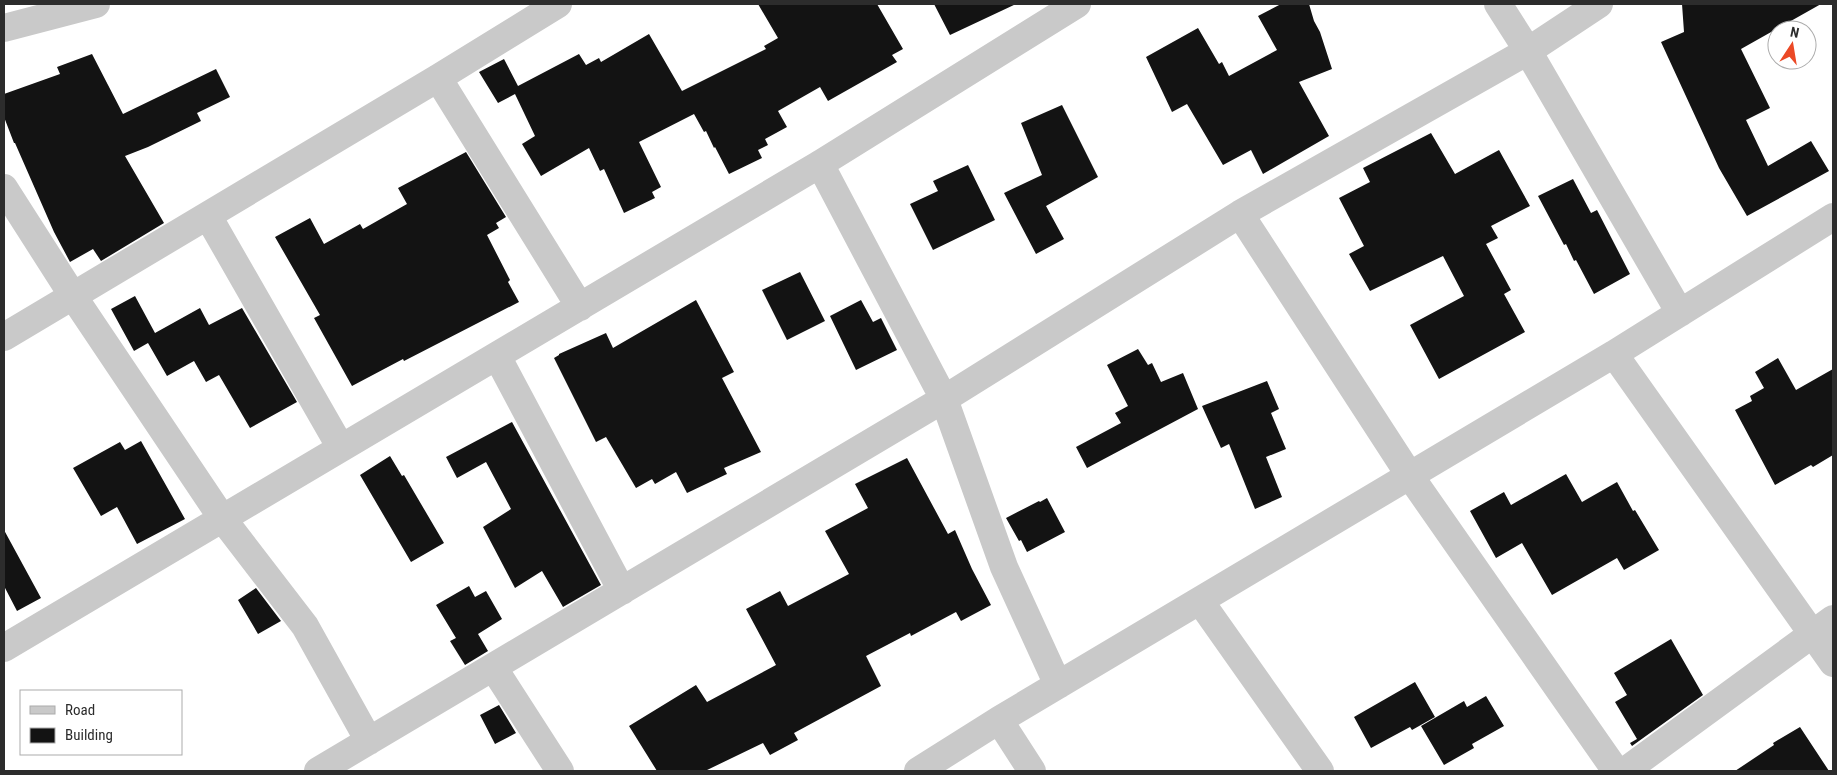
<svg xmlns="http://www.w3.org/2000/svg" width="1837" height="775" viewBox="0 0 1837 775" font-family="'Roboto Condensed',sans-serif">
<style>
.building{fill:#131313}
.lines{fill:none;stroke-linecap:round;stroke-linejoin:round}
.minor{stroke:#c9c9c9;stroke-width:28}
</style>
<rect width="100%" height="100%" fill="#fff"/>
<path class="building" d="M758 4H877L903 49 892 55 897 62 828 101 820 87 778 111 787 127 765 139 768 145 758 150 762 158 729 174 715 147 714 148 706 131 704 132 694 114 639 142 661 187 652 192 655 198 624 213 604 169 600 171 589 148 541 176 522 144 535 136 515 94 498 103 479 72 504 59 518 86 579 54 586 65 599 58 601 62 649 34 682 91 766 49 764 46 778 38Z
M934 4H1016L950 35Z
M1281 4H1309L1314 21 1320 32 1332 69 1299 82 1329 136 1263 174 1251 150 1223 165 1187 104 1172 112 1146 57 1198 28 1219 64 1222 62 1229 76 1277 50 1258 16Z
M1682 4H1821L1741 49 1770 108 1746 120 1768 166 1811 141 1829 171 1747 216 1719 168 1661 42 1684 32Z
M92 54 123 114 216 69 230 97 197 113 201 121 148 147 125 156 164 223 101 261 93 249 70 262 54 232 15 143H14L4 117V94L60 74 57 67Z
M1062 105 1098 177 1046 206 1064 239 1036 254 1004 193 1042 175 1021 123Z
M1431 133 1455 174 1499 150 1530 206 1491 226 1498 238 1486 244 1511 290 1504 294 1525 332 1439 379 1410 325 1464 296 1443 256 1370 291 1349 254 1364 246 1339 198 1370 182 1363 168Z
M466 152 506 217 496 223 499 228 487 235 510 280 508 282 519 302 404 361 403 359 352 386 314 318 320 315 275 237 310 218 324 244 360 224 363 229 407 204 398 188Z
M968 165 995 220 933 250 910 204 938 191 933 181Z
M1573 179 1591 213 1597 210 1630 274 1594 294 1576 260 1574 261 1566 244 1564 245 1538 196Z
M800 272 825 321 787 340 762 290Z
M135 296 155 333 200 308 209 325 242 308 297 402 250 428 219 375 206 382 194 361 167 376 148 343 134 351 111 309Z
M696 300 734 372 722 378 761 452 724 468 727 474 687 493 676 472 655 484 652 479 636 488 606 437 596 442 554 358 559 355V354L606 333 613 348Z
M861 300 873 322 881 318 897 350 856 370 830 316Z
M1138 349 1148 365 1152 363 1161 382 1183 373 1198 409 1087 468 1076 447 1121 423 1115 413 1128 406 1107 365Z
M1778 358 1796 390 1833 369V455L1813 467 1811 465 1775 485 1735 410 1752 401 1750 396 1764 388 1755 372Z
M1267 381 1279 409 1271 413 1286 449 1266 457 1282 497 1255 509 1229 444 1221 448 1202 406Z
M512 422 601 585 563 607 542 571 515 588 483 527 511 509 486 462 457 478 446 457Z
M141 441 185 519 137 544 117 507 101 516 73 468 120 442 125 450Z
M390 456 402 476 404 475 444 543 411 562 360 475Z
M907 458 948 534 955 530 972 569 991 605 961 621 956 612 911 636 910 633 866 656 881 686 794 733 798 740 770 755 763 743 705 771H657L629 726 696 685 707 702 776 665 746 609 780 591 788 606 849 574 825 531 868 508 855 484Z
M1566 474 1582 502 1617 482 1633 511 1635 510 1659 550 1624 570 1617 558 1552 595 1522 543 1496 558 1470 511 1504 492 1511 505Z
M1047 498 1065 532 1027 552 1021 540 1019 541 1006 518 1039 501 1040 502Z
M4 530 41 598 17 611 4 586Z
M469 586 475 597 486 591 502 619 478 634 488 651 465 665 450 641 456 638 436 605Z
M256 588 281 621 258 634 238 600Z
M1671 639 1703 695 1632 746 1630 743 1637 739 1615 702 1627 695 1614 673Z
M1415 682 1435 717 1412 730 1410 727 1371 748 1354 717Z
M1486 696 1504 726 1472 744 1474 748 1444 765 1421 726 1464 701 1467 707Z
M499 705 516 733 495 744 480 715Z
M1800 727 1829 771H1735L1774 745 1773 743Z"/>
<g class="lines">
<path class="minor" d="M1498 4 1528 51 1680 313
M4 28 96 4
M438 78 580 307
M820 164 944 399 1004 567 1058 685
M4 188 73 296 222 518 305 626 369 741
M1240 214 1410 476 1616 771
M208 216 341 448
M4 337 438 78 558 4
M1614 354 1833 663
M497 356 622 591
M1200 601 1320 771
M4 648 820 164 1077 4
M493 667 560 771
M999 720 1032 771
M318 771 944 399 1240 214 1528 51 1599 4
M918 771 999 720 1614 354 1833 217
M1625 771 1833 619"/>
</g>
<rect width="1837" height="775" fill="none" stroke="#2c2c2c" stroke-width="10"/>
<rect x="20" y="690" width="162" height="65" fill="#ffffff" stroke="#ababab"/>
<rect x="30" y="706" width="25" height="8" fill="#c9c9c9" stroke="#ababab"/>
<text x="65" y="715" font-size="15" fill="#2c2c2c">Road</text>
<rect x="30" y="728" width="25" height="15" fill="#131313" stroke="#ababab"/>
<text x="65" y="740" font-size="15" fill="#2c2c2c">Building</text>
<g transform="translate(1792 45) rotate(12)"><circle r="24" fill="#ffffff" stroke="#ababab"/>
<path d="M0-4L9 19L0 12L-9 19Z" fill="#eb4926"/>
<text y="-8" font-size="14" font-weight="bold" text-anchor="middle" fill="#2c2c2c">N</text>
</g>
</svg>
